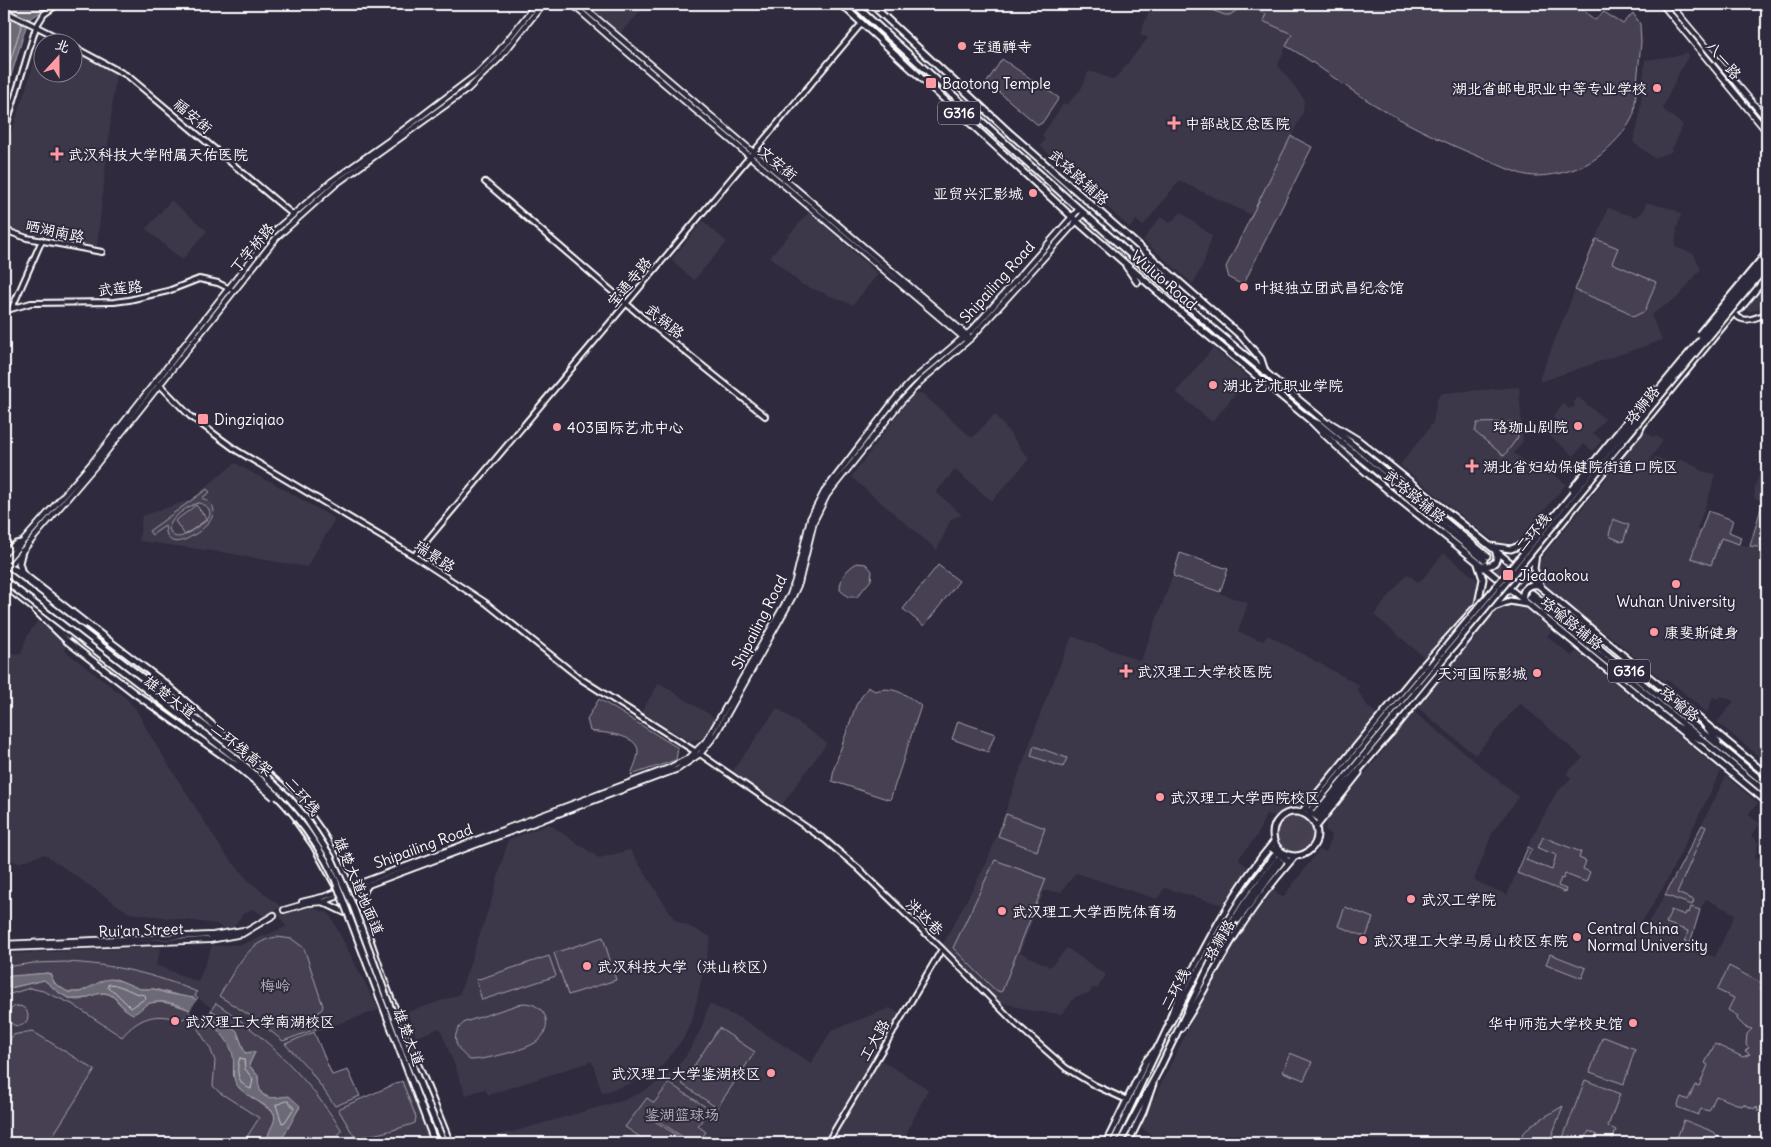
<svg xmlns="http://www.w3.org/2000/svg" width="1771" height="1147" viewBox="0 0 1771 1147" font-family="Delius,'LXGW WenKai TC',sans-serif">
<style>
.built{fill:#3c3749;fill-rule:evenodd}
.green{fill:#464152;stroke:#a2a0a8;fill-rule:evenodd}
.water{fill:#6d6a77;stroke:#a7a6ad}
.pier{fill:#2f2a3d}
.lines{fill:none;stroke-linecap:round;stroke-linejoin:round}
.shore{stroke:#c5c3c9;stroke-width:1}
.secondary-tunnel{stroke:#443f50;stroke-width:4.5;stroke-dasharray:4.5 2;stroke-linecap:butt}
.trunk-tunnel{stroke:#443f50;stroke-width:5;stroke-dasharray:5 2.5;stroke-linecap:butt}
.tertiary-casing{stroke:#fff;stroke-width:8}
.secondary-casing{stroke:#fff;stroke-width:8}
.primary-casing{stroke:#fff;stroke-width:9}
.trunk-casing{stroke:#fff;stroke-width:9}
.tertiary{stroke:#2f2a3d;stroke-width:4}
.secondary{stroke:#2f2a3d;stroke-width:4.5}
.primary{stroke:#2f2a3d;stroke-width:5}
.trunk{stroke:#2f2a3d;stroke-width:5}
.tertiary-bridge-casing{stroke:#fff;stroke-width:8;stroke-linecap:butt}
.trunk-bridge-casing{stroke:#fff;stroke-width:9;stroke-linecap:butt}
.tertiary-bridge{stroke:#2f2a3d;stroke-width:4}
.trunk-bridge{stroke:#2f2a3d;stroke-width:5}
.poi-dot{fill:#ff9aa2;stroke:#2f2a3d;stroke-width:2}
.labels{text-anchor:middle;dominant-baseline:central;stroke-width:4;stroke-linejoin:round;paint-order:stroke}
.shield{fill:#2f2a3d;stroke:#c1bfc5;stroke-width:1}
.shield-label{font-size:14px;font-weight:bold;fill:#fff}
.poi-label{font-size:15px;fill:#fff;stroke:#2f2a3d;text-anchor:start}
.street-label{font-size:15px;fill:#fff;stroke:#2f2a3d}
.park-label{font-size:15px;fill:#b5b3ba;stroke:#2f2a3d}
</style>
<rect width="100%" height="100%" fill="#2f2a3d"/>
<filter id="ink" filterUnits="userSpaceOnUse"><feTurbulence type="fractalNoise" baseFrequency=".02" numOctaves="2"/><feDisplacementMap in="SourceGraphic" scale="10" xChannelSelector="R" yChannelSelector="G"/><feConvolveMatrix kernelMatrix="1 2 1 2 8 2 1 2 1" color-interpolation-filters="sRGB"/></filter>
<g filter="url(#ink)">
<path class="built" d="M587 4H648L620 33Z
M1152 4H1195L1227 15 1242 6 1246 5 1266 14 1264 21 1292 34 1278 65 1304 99 1303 113 1252 215 1179 181 1143 226 1136 220 1130 228 1040 146 1045 140 1042 136 1044 132 1064 103 1067 105 1081 89 1088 72H1093L1114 80 1148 38 1140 34Z
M43 36 56 42H42V72H72L73 51 116 72 97 247 4 227V182L10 136Z
M1686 52 1689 55 1680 71 1663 107 1664 110 1683 125 1671 152 1654 158 1633 142 1639 120 1645 60 1682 55Z
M171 200 207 231 182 260 146 229Z
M1646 202 1675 210 1681 214 1677 229 1675 247 1694 254 1701 269 1678 297 1651 315 1662 340 1540 382V377L1608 208 1636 217 1643 212Z
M809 212 878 274 853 305 801 284 770 257Z
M1181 212 1212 236 1204 262 1193 284 1143 240 1160 217 1170 223Z
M703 221 727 242 694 280 671 260Z
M1767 283V306L1749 312 1745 308Z
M1213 348 1249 378 1212 422 1176 392Z
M1519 387 1523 441 1514 453 1528 464 1533 459 1566 484 1522 538 1513 543 1505 544 1496 542 1482 532 1400 465 1433 423 1437 399 1442 393Z
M922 393 972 438 995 414 1029 459 992 501 955 470 936 492 962 515 951 519 937 550 851 477 912 395Z
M1578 397 1605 419 1593 433 1602 440 1598 445 1593 451 1584 444 1574 456 1547 434 1552 428 1554 430 1557 427 1556 426 1558 422 1553 417 1564 403 1569 409 1571 407 1573 408 1575 405 1573 403Z
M1645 431 1653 437 1655 435 1663 441 1650 459 1654 460 1655 457 1671 462 1679 460 1686 461 1693 464 1701 471 1715 474 1711 490 1697 529 1741 545 1758 547 1767 522V763L1717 722 1734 701 1720 696 1719 699 1713 697 1707 713 1676 686 1666 679 1664 681 1604 631H1600L1594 627 1544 584 1537 573 1536 567 1539 561Z
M1767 460V510L1761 508 1763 501 1754 498 1755 486 1761 469 1763 470Z
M235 463 265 480 270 481 335 519 307 567 227 553 139 541 142 516 190 500Z
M1444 553 1484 585V591L1425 658 1374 615 1407 574 1419 583Z
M1172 577 1248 603 1238 632 1263 641 1268 635 1359 685 1357 689 1368 707 1379 715 1307 803 1300 807 1281 812 1274 816 1266 814 1257 836 1239 858V860L1248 867 1226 906 1165 888 1157 899 1076 873 1061 892 1044 891 1020 952 1050 967 1067 948 1106 975 1097 989 1092 988 1090 993 1075 997 1068 1007 1061 1014 1031 1011 1008 1004 995 1003 941 948 987 862 1044 704 1072 636 1141 661Z
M1519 603 1552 630 1547 636 1572 656 1576 651 1721 771 1663 888 1640 925V928L1644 929 1669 889 1726 776 1758 803 1748 814 1760 824 1751 835 1758 842 1755 858 1767 857V1143H1163L1140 1127 1208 988 1238 936 1274 890 1283 897 1319 850 1326 852 1332 836 1325 829 1327 821 1414 712 1519 797 1493 831 1474 880 1507 895 1531 839 1556 793 1571 778 1566 773 1583 758 1520 703 1475 755 1417 707 1501 604ZM1706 899 1735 914 1715 957 1689 947 1700 910Z
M37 621 68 644 64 650 126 698 136 709 148 732 223 851 248 880 281 907 264 916 253 909 242 915 233 928 224 929 217 924 129 913 44 854 18 863 4 858V650L8 653 21 654 26 638Z
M659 683 715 718 704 738 690 741 641 712Z
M777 708 827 743 781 806 732 772Z
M549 824 599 858 630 850 675 920 711 937 693 1017 683 1039 662 1066 630 1084 602 1093 592 1061 488 1095 485 1089 466 1095 440 1028 416 1037 407 1012 459 995 492 899 508 840Z
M307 906 329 913 379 1010 314 1032 332 1075 348 1070 362 1099 407 1079 422 1110 433 1143H4V954L161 947 156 965 198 982 212 946 243 944 286 927 279 915Z
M709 1004 742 1019 811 1063 832 1030 890 1008 902 1014 879 1059 928 1089 902 1143H461L463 1141 512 1132 624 1100 642 1092 667 1076 684 1059 701 1029Z"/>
<path class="green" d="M1195 4H1575L1595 20 1604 12 1623 24 1633 13 1640 24 1641 42 1634 113C1629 128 1616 141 1604 152 1587 168 1558 176 1534 176 1518 175 1502 166 1487 160 1443 142 1399 121 1359 95 1334 79 1312 60 1286 46L1292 34 1263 21 1266 14 1244 5 1230 15H1225Z
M1002 59 1059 98 1042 123 1038 125 987 82Z
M1291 136 1312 147 1243 285 1229 278 1226 267Z
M1596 239 1618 248 1612 263 1656 282 1645 311 1633 317 1626 311 1575 290Z
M1516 422 1518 437 1504 456 1475 432 1477 423Z
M207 489 210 492 202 498C223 507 212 521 200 531 187 540 167 552 165 526L152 535 149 531ZM198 503C207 504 214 512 207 520 204 523 198 526 194 529 185 536 173 543 169 528 171 517 188 506 198 503Z
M196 505 207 519 185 535 175 521Z
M1761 508 1767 510V522L1758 547 1750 546Z
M1708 511 1733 520 1729 532 1741 537 1739 544 1721 538 1711 565 1691 558Z
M1613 519 1629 525 1623 542 1611 537 1609 535Z
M1180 553 1228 569 1220 592 1173 576Z
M857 563 866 564 872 571 871 580 857 597H848L840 590C840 578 846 569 857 563Z
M938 565 959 581 924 626 903 609Z
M868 687 875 691C893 685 907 695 921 706L890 800 832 781 834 768 856 705Z
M599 699 678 748 676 760 631 775C633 768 638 759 638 752 639 734 602 733 590 731L587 719Z
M958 721 995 734 988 752 952 739Z
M1034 746 1067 758 1063 767 1031 756Z
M1006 814 1045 828 1037 851 998 836Z
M1275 834a20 20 0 1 1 40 0a20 20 0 1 1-40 0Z
M1702 825 1706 827 1677 893 1694 900 1692 905 1665 895Z
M1543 837 1581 852 1579 858 1586 861 1583 869 1590 872 1586 882 1565 874 1563 879 1561 878 1558 886 1566 889 1565 892 1517 873 1528 847 1532 849 1526 860 1552 870 1556 855 1538 848Z
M995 860 1046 879 1002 991 1000 992 994 989 953 948Z
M1345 907 1373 918 1366 937 1338 926Z
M1691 907 1700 910 1690 943 1685 942 1688 931 1666 923 1671 910 1685 915 1686 912 1689 913Z
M277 937 292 939 304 948 323 1006 322 1009 313 1017 316 1029 283 1041 254 1018 219 996C233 974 247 940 277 937Z
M603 937 616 980 568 995 554 953Z
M1550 954 1586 968 1582 978 1546 964Z
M549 956 556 976 482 1000 476 980Z
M66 962C112 964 155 974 197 992L195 996 198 998 197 1000 154 989H140L116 979C95 987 62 1006 51 975L48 973 8 977 6 984 11 988 44 980C54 987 63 999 77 1000 87 1000 98 990 108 994 115 996 119 1005 125 1009 128 1011 134 1012 137 1012 150 995 173 1004 190 1010L189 1013 191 1014 183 1019C177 1020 173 1018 167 1017 148 1014 134 1023 122 1037L72 1004 43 991 30 988 7 995 4 993V967L34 963Z
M1729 966 1763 984 1760 989 1767 993V1042L1762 1046 1767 1049V1114L1757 1110 1758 1108 1755 1107 1754 1109 1743 1104 1742 1106 1716 1096 1709 1111 1701 1109 1698 1115 1677 1107 1681 1097 1688 1100 1695 1085 1699 1086 1708 1065 1705 1063 1715 1044 1743 1057 1750 1054 1745 1051 1749 1048 1746 1045 1747 1034 1752 1029 1745 1027 1737 1019 1738 1016 1728 1010 1734 998 1717 990Z
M216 1003C255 1029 289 1060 318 1097 326 1108 334 1118 341 1129V1132L329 1143H243L259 1118 219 1092 213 1086 215 1061 210 1048 198 1029 200 1020 203 1022 205 1019C218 1028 232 1040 234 1057 234 1067 233 1079 239 1088L274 1113 275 1120 268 1138 285 1134 289 1124 300 1107 281 1098 273 1099 262 1094 258 1086V1076L249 1065 255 1052H250L247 1054C242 1050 243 1046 240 1040 236 1030 220 1016 211 1010Z
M523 1003C549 1003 555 1032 533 1044 520 1051 484 1060 470 1060 455 1049 449 1034 465 1022Z
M8 1016a10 10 0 1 1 20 0a10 10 0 1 1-20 0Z
M719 1028 755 1052 717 1108 682 1084Z
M32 1031 95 1070 48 1143H4V1050L13 1035Z
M314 1032 332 1075 348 1070 360 1096 335 1106 308 1068 285 1044Z
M1604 1037 1635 1049 1624 1084 1590 1072 1602 1038Z
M1290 1053 1312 1062 1304 1080 1283 1072Z
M1585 1080 1620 1094 1608 1126 1616 1130 1611 1143H1594L1597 1135 1589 1131 1584 1142 1570 1136 1567 1143H1561Z
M402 1081 416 1117 415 1123C405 1127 364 1139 354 1136L338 1109Z
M669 1083 709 1109 698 1126 706 1132 698 1143H692L654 1118 653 1120 689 1143H649L625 1127 647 1098 654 1103Z
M1563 1106 1549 1143H1515L1531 1125Z
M1684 1120 1714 1132 1721 1141 1725 1143H1675Z"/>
<path class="water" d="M4 4H54L28 20 4 99Z
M48 973 51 975 54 983 68 992H80L104 980 111 979 121 981 140 989H154L165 993 194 998 214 1012 237 1031 245 1053 255 1052 249 1065 258 1076C259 1103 269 1098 289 1096L300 1106 285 1134 277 1142 268 1140C267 1129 277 1124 274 1113 264 1102 245 1097 237 1085 230 1075 236 1063 232 1052 225 1027 182 999 156 1002 143 1003 142 1011 133 1014 123 1010 118 998 109 994 98 989 85 1003 70 998 59 995 52 986 44 980L10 988 7 986 5 982 7 978 11 976Z"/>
<path class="pier" d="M198 998 212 1008 204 1021 189 1012Z"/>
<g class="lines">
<path class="shore" d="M4 82 22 23
M110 984C123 985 132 994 145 995L146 998 131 1008 115 992 108 988V985Z
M240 1058 244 1059 245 1069 253 1079 251 1089C238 1085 235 1070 240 1058Z
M288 1101 294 1108 285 1122 282 1123 276 1105Z"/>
<path class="secondary-tunnel" d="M274 915 284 910"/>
<path class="trunk-tunnel" d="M1487 556 1532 593
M1484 560 1529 597
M1274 854 1312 809
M1278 859 1316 813
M1281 861 1320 815"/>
<g class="tertiary-casing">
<path id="tertiary" d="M35 26 67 42
M72 46 128 76 292 214
M4 133 36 27 44 14 58 4
M485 182 642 317 765 416
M4 230 27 238 102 252
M12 308 42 240
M4 311 31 303 114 302 129 300 168 291 199 279 218 283 234 291
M1733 313C1745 325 1753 318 1767 314
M159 384 190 416 236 450 414 556 486 603 581 679 696 752
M414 556 862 23
M700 754 825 840 858 868 942 949 1016 1024 1066 1068 1094 1085 1127 1100
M827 1143 942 949"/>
</g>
<g class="secondary-casing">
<path id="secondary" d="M572 4 621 47 965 339
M580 4 968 336
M1662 4 1767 132
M1670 4 1767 120
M4 563 92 463 272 233 332 181 390 140 477 74 495 56 536 4
M7 569 95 466 277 237 336 184 468 89 499 59 543 4
M302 902 323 897 669 768 689 758 707 740 790 595 795 581 810 519 824 492 896 398 912 381 972 330 1079 209
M284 910 308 903 323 902 344 894 678 769 700 754 716 734 792 598 799 583 814 521 827 495 901 402 921 381 971 338 1084 213
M4 944 213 935 244 930
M4 948 209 940 242 934 274 915"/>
</g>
<g class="primary-casing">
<path id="primary" d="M871 4 1011 134 1241 336 1261 359 1265 371
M1310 420C1362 474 1423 517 1481 565 1576 644 1672 723 1767 802
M1330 423 1358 440 1542 588 1767 775
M1639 429 1767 272
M1490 546 1511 549 1532 541
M4 553 16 544 21 543
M1536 554 1534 569 1541 587
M4 563 199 718
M1483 565C1490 567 1496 564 1497 557L1496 553
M4 585 37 611
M1523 599C1521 589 1528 584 1538 585
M1478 604 1483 579 1478 564
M1494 607 1510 601 1526 604
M46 618 216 748
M1391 733 1610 464
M254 763C275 779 296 797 312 818 351 869 368 939 391 999 410 1047 431 1095 450 1143
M1305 808 1321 820
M1273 834a22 22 0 1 1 44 0a22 22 0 1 1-44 0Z
M1301 813 1420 669 1482 600
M297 822 314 846 336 886
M1316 827 1359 773
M1270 847 1289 862
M323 902 346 913
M365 928 368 922 360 896 368 885
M1169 1022 1174 1007C1203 950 1232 891 1274 842
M1181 1028C1201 999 1216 965 1236 934 1253 907 1273 881 1294 857
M1106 1143 1146 1061 1158 1047
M1128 1143 1143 1112 1153 1084"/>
</g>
<g class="trunk-casing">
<path id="trunk" d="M841 4 1072 217 1199 328 1310 420 1319 424 1484 560
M854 4 1021 157 1217 332 1487 556
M1759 262 1767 252
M1126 266 1137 282
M1151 271 1179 282
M1734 311 1740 309 1767 276
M1626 447 1639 432 1642 425
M9 567 22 573 87 624
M22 573 19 563 22 551
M1532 593 1767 785
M1529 597 1767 793
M34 609 67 641
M1703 722 1718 742
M1676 726 1700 739
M1312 808 1430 666
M1317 812 1434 670
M1320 815 1393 730
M1238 920 1281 862
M1113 1143 1168 1027 1217 937 1240 900 1274 856
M1120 1143 1158 1072 1222 939 1244 904 1278 859"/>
</g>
<use href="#tertiary" class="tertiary"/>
<use href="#secondary" class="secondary"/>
<use href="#primary" class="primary"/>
<use href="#trunk" class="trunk"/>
<g class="tertiary-bridge-casing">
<path id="tertiary-bridge" d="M4 11 33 25"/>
</g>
<g class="trunk-bridge-casing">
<path id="trunk-bridge" d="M1699 334 1759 262
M1603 466 1611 465 1626 447
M1572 489 1650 393 1657 389
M4 571 244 756 289 798 306 818 331 857 353 906 406 1050 444 1143
M4 580 238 760C279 794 313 831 335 879L435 1143
M87 624 166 684 234 744
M67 641 133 692 236 765 274 797
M1430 666C1543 531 1654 394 1767 259
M1434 670 1767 266"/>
</g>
<use href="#tertiary-bridge" class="tertiary-bridge"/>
<use href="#trunk-bridge" class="trunk-bridge"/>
</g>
</g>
<g class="poi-dot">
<circle cx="962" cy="46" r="5"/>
<rect x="925" y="77" width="12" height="12" rx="2.5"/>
<circle cx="1657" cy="88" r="5"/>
<path d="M1171.5 115.5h5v5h5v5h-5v5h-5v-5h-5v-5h5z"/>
<path d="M54.5 146.5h5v5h5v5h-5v5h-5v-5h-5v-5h5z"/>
<circle cx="1033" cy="193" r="5"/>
<circle cx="1244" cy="287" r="5"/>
<circle cx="1213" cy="385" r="5"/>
<rect x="197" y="413" width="12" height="12" rx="2.5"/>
<circle cx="1578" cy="426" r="5"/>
<circle cx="557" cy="427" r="5"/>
<path d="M1469.5 458.5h5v5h5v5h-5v5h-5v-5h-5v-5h5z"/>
<rect x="1502" y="569" width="12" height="12" rx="2.5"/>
<circle cx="1676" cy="584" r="5"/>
<circle cx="1654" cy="632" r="5"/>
<path d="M1123.5 663.5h5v5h5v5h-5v5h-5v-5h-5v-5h5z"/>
<circle cx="1537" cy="673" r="5"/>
<circle cx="1160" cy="797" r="5"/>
<circle cx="1411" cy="899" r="5"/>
<circle cx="1002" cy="911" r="5"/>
<circle cx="1577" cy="937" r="5"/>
<circle cx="1363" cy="940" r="5"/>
<circle cx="587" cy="966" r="5"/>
<circle cx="175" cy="1021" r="5"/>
<circle cx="1633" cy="1023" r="5"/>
<circle cx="771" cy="1073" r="5"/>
</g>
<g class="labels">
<g class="shield">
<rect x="938" y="101.5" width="42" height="23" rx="4"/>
<rect x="1608" y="659.5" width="42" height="23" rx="4"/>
</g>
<g class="shield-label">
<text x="959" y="113">G316</text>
<text x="1629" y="671">G316</text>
</g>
<g class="poi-label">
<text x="972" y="46">宝通禅寺</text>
<text x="942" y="83">Baotong Temple</text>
<text x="1647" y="88" text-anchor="end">湖北省邮电职业中等专业学校</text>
<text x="1185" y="123">中部战区总医院</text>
<text x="68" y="154">武汉科技大学附属天佑医院</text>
<text x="1023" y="193" text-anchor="end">亚贸兴汇影城</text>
<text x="1254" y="287">叶挺独立团武昌纪念馆</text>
<text x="1223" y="385">湖北艺术职业学院</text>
<text x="214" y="419">Dingziqiao</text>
<text x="1568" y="426" text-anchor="end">珞珈山剧院</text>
<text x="567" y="427">403国际艺术中心</text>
<text x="1483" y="466">湖北省妇幼保健院街道口院区</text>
<text x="1519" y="575">Jiedaokou</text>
<text x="1676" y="601" text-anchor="middle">Wuhan University</text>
<text x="1664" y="632">康斐斯健身</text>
<text x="1137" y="671">武汉理工大学校医院</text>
<text x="1527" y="673" text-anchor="end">天河国际影城</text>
<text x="1170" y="797">武汉理工大学西院校区</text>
<text x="1421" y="899">武汉工学院</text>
<text x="1012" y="911">武汉理工大学西院体育场</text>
<text x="1587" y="928">Central China<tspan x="1587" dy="17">Normal University</tspan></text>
<text x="1373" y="940">武汉理工大学马房山校区东院</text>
<text x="597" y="966">武汉科技大学（洪山校区）</text>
<text x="185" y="1021">武汉理工大学南湖校区</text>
<text x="1623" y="1023" text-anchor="end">华中师范大学校史馆</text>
<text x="761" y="1073" text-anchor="end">武汉理工大学鉴湖校区</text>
</g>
<g class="street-label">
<text transform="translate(1724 60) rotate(50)">八一路</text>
<text transform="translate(193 116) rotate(40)">福安街</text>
<text transform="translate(778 163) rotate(40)">文安街</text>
<text transform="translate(1079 177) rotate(42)">武珞路辅路</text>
<text transform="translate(55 231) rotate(12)">晒湖南路</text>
<text transform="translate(252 248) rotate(-50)">丁字桥路</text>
<text transform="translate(1164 280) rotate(41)">Wuluo Road</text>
<text transform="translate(629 282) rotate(-50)">宝通寺路</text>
<text transform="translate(997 282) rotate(-48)">Shipailing Road</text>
<text transform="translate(120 288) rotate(-6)">武莲路</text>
<text transform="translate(665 321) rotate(39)">武锅路</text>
<text transform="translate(1642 405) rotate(-51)">珞狮路</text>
<text transform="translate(1415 496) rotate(39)">武珞路辅路</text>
<text transform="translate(1533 532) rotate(-50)">二环线</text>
<text transform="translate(435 556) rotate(33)">瑞景路</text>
<text transform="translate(759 622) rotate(-63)">Shipailing Road</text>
<text transform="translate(1572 623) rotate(39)">珞喻路辅路</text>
<text transform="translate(170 697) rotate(37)">雄楚大道</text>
<text transform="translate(1680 704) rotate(39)">珞喻路</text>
<text transform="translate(242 749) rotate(39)">二环线高架</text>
<text transform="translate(303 796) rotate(49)">二环线</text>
<text transform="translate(423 846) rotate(-20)">Shipailing Road</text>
<text transform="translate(359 886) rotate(67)">雄楚大道地面道</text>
<text transform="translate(925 917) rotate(44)">洪达巷</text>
<text transform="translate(141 930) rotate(-2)">Rui'an Street</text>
<text transform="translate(1219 940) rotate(-59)">珞狮路</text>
<text transform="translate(1175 989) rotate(-61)">二环线</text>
<text transform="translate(409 1037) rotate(69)">雄楚大道</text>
<text transform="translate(874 1040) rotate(-60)">工大路</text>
</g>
<g class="park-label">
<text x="275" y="985">梅岭</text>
<text x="682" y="1114">鉴湖篮球场</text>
</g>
</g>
<rect width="1771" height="1147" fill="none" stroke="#2f2a3d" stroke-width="20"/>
<rect x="10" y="10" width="1751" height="1127" fill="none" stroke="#fff" stroke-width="2" filter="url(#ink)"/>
<g transform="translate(58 58) rotate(21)"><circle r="24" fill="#2f2a3d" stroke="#827f8b"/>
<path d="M0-4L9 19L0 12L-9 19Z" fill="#ff9aa2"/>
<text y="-8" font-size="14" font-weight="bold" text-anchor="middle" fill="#ffffff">北</text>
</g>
</svg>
